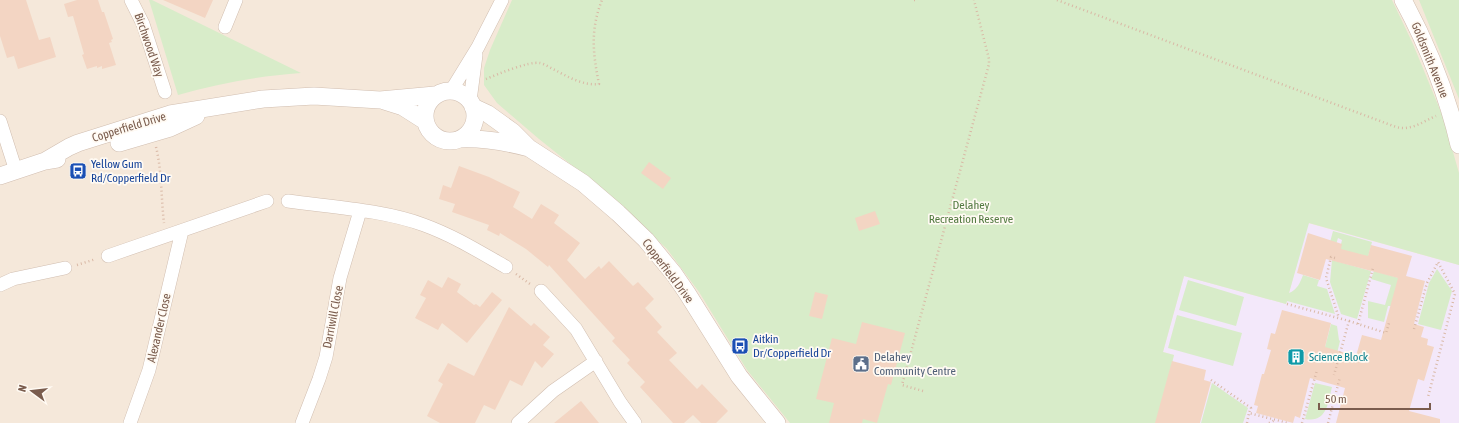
<svg xmlns="http://www.w3.org/2000/svg" width="1459" height="423" viewBox="0 0 1459 423" font-family="'Asap Condensed',sans-serif">
<style>
.residential{fill:#f5e8da}
.education{fill:#f3e8fa}
.green{fill:#d8ecc9}
.building{fill:#f3d5c3}
.lines{fill:none;stroke-linecap:round;stroke-linejoin:round}
.minor-casing{stroke:#d1beb0;stroke-width:14}
.tertiary-casing{stroke:#d1beb0;stroke-width:18}
.path{stroke:#d9b8a5;stroke-width:2.5;stroke-dasharray:1 3;stroke-linecap:butt}
.minor{stroke:#fff;stroke-width:13}
.tertiary{stroke:#fff;stroke-width:17}
.labels{text-anchor:middle;dominant-baseline:central;stroke-width:3.5;stroke-linejoin:round;paint-order:stroke}
.street-label{font-size:12px;fill:#7a5c4d;stroke:#fffaf3}
.transit-label{font-size:12px;fill:#164399;stroke:#fffaf3;text-anchor:start}
.park-label{font-size:12px;fill:#537a41;stroke:#fffaf3}
.service-label{font-size:12px;fill:#4e5e75;stroke:#fffaf3;text-anchor:start}
.culture-label{font-size:12px;fill:#0d838f;stroke:#fffaf3;text-anchor:start}
</style>
<rect width="100%" height="100%" fill="#fdf6ec"/>
<path class="residential" d="M0 0H1459V423H0Z"/>
<path class="education" d="M1308 223 1459 265V423H1157L1174 355 1163 352 1184 276 1286 304Z"/>
<path class="green" d="M149 0H152L301 73C259 76 219 83 178 95Z
M512 0H1392L1413 44 1443 117 1459 173V265L1309 223 1289 293C1297 290 1300 283 1303 275L1319 280 1317 286 1327 289 1335 314 1287 301 1286 304 1184 276 1163 352 1174 355 1157 423H790L747 370 699 292 667 249 614 199 539 139 497 103 484 85V68L490 50Z
M1419 0H1459V99Z
M1333 231 1372 242 1368 257 1338 256 1342 240 1338 238 1335 248 1329 246Z
M1332 260 1371 271 1357 319 1341 314 1330 282Z
M1437 269 1452 291 1441 330 1418 324 1429 283Z
M1374 271 1399 278 1391 306H1388L1384 322 1368 318V301L1385 305 1391 285 1371 279Z
M1188 280 1244 297 1236 326 1179 310Z
M1177 315 1242 333 1233 366 1168 348Z
M1331 324 1337 326 1339 340 1340 341 1333 370 1320 366Z
M1212 383 1248 408 1243 423H1201Z
M1315 383 1332 387C1328 403 1327 423 1305 419Z"/>
<path class="building" d="M0 0H26L39 40 50 37 56 57 18 69 14 56 7 58 0 36Z
M77 0H98L102 12H104L113 39 111 40 112 42 109 43 116 65 102 69V66L97 68V66L87 69 82 55 84 54 73 16 68 17 64 4Z
M163 0H213L205 18Z
M649 162 671 178 663 189 641 173Z
M459 166 489 177 520 192 513 207 532 219 541 204 559 215 554 223 580 243 567 260 585 279 599 266 601 269 609 261 633 286 638 282 654 299 645 308 662 327 657 332 677 353 669 360 697 389 702 384 728 411 716 423H701L693 415 684 423H673L640 387 645 382 627 363 630 360 612 341 615 338 549 265 548 267 526 249 500 233 499 236 487 230 489 225 452 212 455 204 439 199 443 185 451 188Z
M875 211 880 224 859 231 855 218Z
M1308 233 1342 244 1341 249 1368 256 1371 245 1412 256 1406 276 1425 281 1414 324 1424 327 1421 337 1428 339 1427 345 1434 347 1424 381 1418 379 1409 411 1440 419V423H1336L1345 388 1310 378 1300 418 1295 416 1293 423 1256 413 1258 406 1254 405 1262 374H1264L1271 350 1267 349 1271 333 1275 334 1282 310 1331 323 1325 347 1356 356 1362 335 1381 340 1398 278 1326 259 1320 280 1297 273Z
M448 277 461 284 457 292 474 305 476 304 480 307 492 292 502 300 467 343 442 323 438 330 415 318 426 298 420 295 428 280 442 288Z
M815 292 828 295 822 319 809 316Z
M509 307 531 326 534 323 550 337 543 345 554 354 542 368 535 361 522 386 510 380 495 410 484 405 475 423H440L427 416 443 384 438 381 448 363 474 376Z
M862 322 905 333 891 385 888 384 877 423 863 419 862 423H829L834 403 816 399 832 338 856 344Z
M1172 361 1206 370 1204 380 1211 382 1200 423H1155Z
M581 401 599 423H554Z"/>
<g class="lines">
<g class="minor-casing">
<path id="minor" d="M131 0 143 24 165 92
M225 27 236 0
M451 91 478 47 502 0
M470 101 476 55
M0 121 16 171
M288 201C331 207 384 210 424 225 454 236 478 251 506 267
M108 256 267 201
M0 285 13 279 65 268
M541 291 576 329 620 402 635 423
M130 423 149 370 182 231
M302 423 319 379 326 357 340 278 360 211
M518 423 553 391 596 361"/>
</g>
<g class="tertiary-casing">
<path id="tertiary" d="M1403 0C1428 46 1447 94 1459 145
M425 116a25 25 0 1 1 50 0a25 25 0 1 1-50 0Z
M384 101 403 107 425 121
M473 107 488 114 513 132 529 148 583 183 618 213 646 240 674 274 687 293 739 376 777 423
M460 139C484 138 506 142 529 148
M119 143 170 128 196 116
M45 161 69 147 78 143 170 114 263 99 314 96 380 100 435 95
M0 176 45 161 57 159"/>
</g>
<path class="path" d="M914 0H915
M1057 0 1396 127C1411 131 1422 122 1436 116
M486 79C498 74 529 61 540 63 545 64 550 68 555 70 568 77 584 86 599 84 593 54 590 30 602 0
M156 147C162 171 161 198 164 223
M1335 258 1331 257 1326 278 1339 318
M77 265 96 259
M516 274 530 284
M1287 304 1349 321 1334 375
M1349 321 1386 333 1389 323
M1358 324 1373 268
M1414 329 1427 283 1438 262 1455 294 1428 397
M1211 380 1251 408 1249 413
M923 391 902 385 989 64V59L974 0
M1247 423 1249 413 1288 423
M1269 423 1275 420
M1302 423 1317 370
M1328 423 1340 377"/>
<use href="#minor" class="minor"/>
<use href="#tertiary" class="tertiary"/>
</g>
<defs>
<g id="bus-square" transform="scale(0.9)"><rect x="-9" y="-9" width="18" height="18" rx="4" fill="#1a4fb4" stroke="#fffaf3"/><path d="M-5-6H5V4H4V6H2V4H-2V6H-4V4H-5ZM-3.5-4V0h7V-4ZM-3.5 1.2v1.5H-2V1.2ZM2 1.2v1.5H3.5V1.2Z" fill="#fff"/></g>
<g id="building-square" transform="scale(0.9)"><rect x="-9" y="-9" width="18" height="18" rx="4" fill="#0f9aa8" stroke="#fffaf3"/><path d="M-4-6H4V6H1V3H-1V6H-4ZM-2.5-4.3h1.7v1.8h-1.7ZM.8-4.3h1.7v1.8H.8ZM-2.5-1h1.7V.8h-1.7ZM.8-1h1.7V.8H.8Z" fill="#fff"/></g>
<g id="civic-square" transform="scale(0.9)"><rect x="-9" y="-9" width="18" height="18" rx="4" fill="#5c6f8a" stroke="#fffaf3"/><path d="M-.6-6.5H3V-4.5H.6V-3L4-1V1h2V6H-6V1h2V-1L-.6-3ZM-1.2 2.5V6h2.4V2.5Z" fill="#fff"/></g>
</defs>
<g fill-rule="evenodd">
<use href="#bus-square" x="78" y="171"/>
<use href="#bus-square" x="740" y="346"/>
<use href="#building-square" x="1296" y="357"/>
<use href="#civic-square" x="861" y="364"/>
</g>
<g class="labels">
<g class="street-label">
<text transform="translate(149 45) rotate(71)">Birchwood Way</text>
<text transform="translate(1430 60) rotate(68)">Goldsmith Avenue</text>
<text transform="translate(129 127) rotate(-17)">Copperfield Drive</text>
<text transform="translate(668 271) rotate(53)">Copperfield Drive</text>
<text transform="translate(333 317) rotate(-79)">Darriwill Close</text>
<text transform="translate(159 328) rotate(-77)">Alexander Close</text>
</g>
<g class="transit-label">
<text x="91" y="164">Yellow Gum<tspan x="91" dy="14">Rd/Copperfield Dr</tspan></text>
<text x="753" y="339">Aitkin<tspan x="753" dy="14">Dr/Copperfield Dr</tspan></text>
</g>
<g class="park-label">
<text x="971" y="205">Delahey<tspan x="971" dy="14">Recreation Reserve</tspan></text>
</g>
<g class="service-label">
<text x="874" y="357">Delahey<tspan x="874" dy="14">Community Centre</tspan></text>
</g>
<g class="culture-label">
<text x="1309" y="357">Science Block</text>
</g>
</g>
<g transform="translate(32 391) rotate(285)" stroke="#fffaf3" stroke-width="3" paint-order="stroke">
<path d="M0-3L7 15L0 10L-7 15Z" fill="#7a5c4d"/>
<text y="-6" font-size="11" font-weight="bold" text-anchor="middle" fill="#7a5c4d">N</text>
</g>
<path d="M1319 403v6h111v-6" fill="none" stroke="#7a5c4d" stroke-width="2"/>
<text x="1325" y="403" font-size="12" fill="#7a5c4d" stroke="#fffaf3" stroke-width="3" paint-order="stroke">50 m</text>
</svg>
